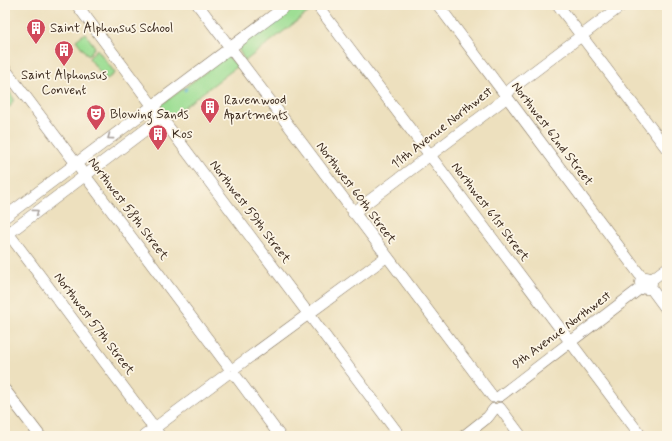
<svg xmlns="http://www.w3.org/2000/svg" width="672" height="441" viewBox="0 0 672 441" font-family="Mynerve,sans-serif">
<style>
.green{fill:#9ede94;stroke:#6c8459}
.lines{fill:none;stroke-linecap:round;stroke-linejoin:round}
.stream{stroke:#5fb1da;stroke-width:2.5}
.minor-casing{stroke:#796a56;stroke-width:12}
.minor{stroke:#fff;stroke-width:11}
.oneway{stroke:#a79f9a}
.labels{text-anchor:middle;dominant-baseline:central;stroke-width:3.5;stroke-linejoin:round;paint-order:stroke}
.poi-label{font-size:13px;fill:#3b2a1e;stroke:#fcf5e5;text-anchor:start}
.street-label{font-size:13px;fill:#3b2a1e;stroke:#fcf5e5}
</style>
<rect width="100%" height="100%" fill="#fcf5e5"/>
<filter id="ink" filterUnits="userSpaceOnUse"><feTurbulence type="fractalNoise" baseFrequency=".025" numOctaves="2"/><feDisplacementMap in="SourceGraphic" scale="8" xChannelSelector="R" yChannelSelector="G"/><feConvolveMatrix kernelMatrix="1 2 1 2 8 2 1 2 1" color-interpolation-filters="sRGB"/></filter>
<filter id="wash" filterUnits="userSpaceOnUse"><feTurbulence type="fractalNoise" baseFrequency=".012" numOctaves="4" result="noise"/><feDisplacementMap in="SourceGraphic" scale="16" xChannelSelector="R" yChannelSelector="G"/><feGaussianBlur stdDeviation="0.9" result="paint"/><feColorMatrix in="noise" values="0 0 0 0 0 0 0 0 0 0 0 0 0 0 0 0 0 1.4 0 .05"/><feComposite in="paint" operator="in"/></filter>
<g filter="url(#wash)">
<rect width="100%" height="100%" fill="#ede0be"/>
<path class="green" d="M291 5H312L314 8 245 61 238 48Z
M85 33 95 47 88 56 76 40Z
M97 49 115 73 106 80 89 58Z
M227 56 238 66 168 119 161 105Z
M6 87 14 99 10 107 5 104Z"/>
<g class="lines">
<path class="stream" d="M269 27 280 19
M259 35V34
M185 90 186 89"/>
</g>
</g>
<g filter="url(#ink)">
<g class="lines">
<g class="minor-casing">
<path id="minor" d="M77 5 400 436
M198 5 493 397
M317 5 641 436
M438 5 643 279
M558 5 667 149
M5 69 228 366
M353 213 502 101 511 89 622 5
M5 217 287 5
M5 229 160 436
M5 236 161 118
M640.5 283a5.5 5.5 0 1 1 11 0a5.5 5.5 0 1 1-11 0Z
M651 280 667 268
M650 287 667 310
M236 367 386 257
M235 375 280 436
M5 390 40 436
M500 396 642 287
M500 408 521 436
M144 436 227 374
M464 436 488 417 494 409"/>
</g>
<use href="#minor" class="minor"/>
</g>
<defs><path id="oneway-chevron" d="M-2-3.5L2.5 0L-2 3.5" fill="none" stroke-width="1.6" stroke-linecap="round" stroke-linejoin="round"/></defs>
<g class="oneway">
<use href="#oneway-chevron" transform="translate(110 137) rotate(144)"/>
<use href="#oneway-chevron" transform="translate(36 212) rotate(-37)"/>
</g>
</g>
<defs>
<g id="building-pin" transform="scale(1)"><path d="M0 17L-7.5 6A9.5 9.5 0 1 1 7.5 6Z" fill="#d1495b" stroke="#fcf5e5"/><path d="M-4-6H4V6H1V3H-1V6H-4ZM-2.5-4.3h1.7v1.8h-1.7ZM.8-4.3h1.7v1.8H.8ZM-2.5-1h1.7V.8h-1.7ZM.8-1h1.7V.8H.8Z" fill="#fff"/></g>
<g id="theatre-pin" transform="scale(1)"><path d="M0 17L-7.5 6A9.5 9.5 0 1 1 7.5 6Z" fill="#d1495b" stroke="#fcf5e5"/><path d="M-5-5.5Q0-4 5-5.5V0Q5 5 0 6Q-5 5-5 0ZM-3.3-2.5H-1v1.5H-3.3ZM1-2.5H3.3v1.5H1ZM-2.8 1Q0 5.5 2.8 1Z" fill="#fff"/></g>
</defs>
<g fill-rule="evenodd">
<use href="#building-pin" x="36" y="28"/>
<use href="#building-pin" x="64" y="50"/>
<use href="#building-pin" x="210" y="107"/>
<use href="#theatre-pin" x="96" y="114"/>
<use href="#building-pin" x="158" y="134"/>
</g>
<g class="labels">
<g class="poi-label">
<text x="50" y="28">Saint Alphonsus School</text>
<text x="64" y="75" text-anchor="middle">Saint Alphonsus<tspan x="64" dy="15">Convent</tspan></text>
<text x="224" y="100">Ravenwood<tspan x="224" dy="15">Apartments</tspan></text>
<text x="110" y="114">Blowing Sands</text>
<text x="172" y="134">Kos</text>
</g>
<g class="street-label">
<text transform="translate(442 128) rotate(-38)">11th Avenue Northwest</text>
<text transform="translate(552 134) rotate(53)">Northwest 62nd Street</text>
<text transform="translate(356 193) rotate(53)">Northwest 60th Street</text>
<text transform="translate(128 209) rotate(53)">Northwest 58th Street</text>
<text transform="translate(250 212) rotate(53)">Northwest 59th Street</text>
<text transform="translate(490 212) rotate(53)">Northwest 61st Street</text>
<text transform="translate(94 324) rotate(53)">Northwest 57th Street</text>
<text transform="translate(562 330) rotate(-37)">9th Avenue Northwest</text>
</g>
</g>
<rect width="672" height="441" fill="none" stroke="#fcf5e5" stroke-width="20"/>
</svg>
